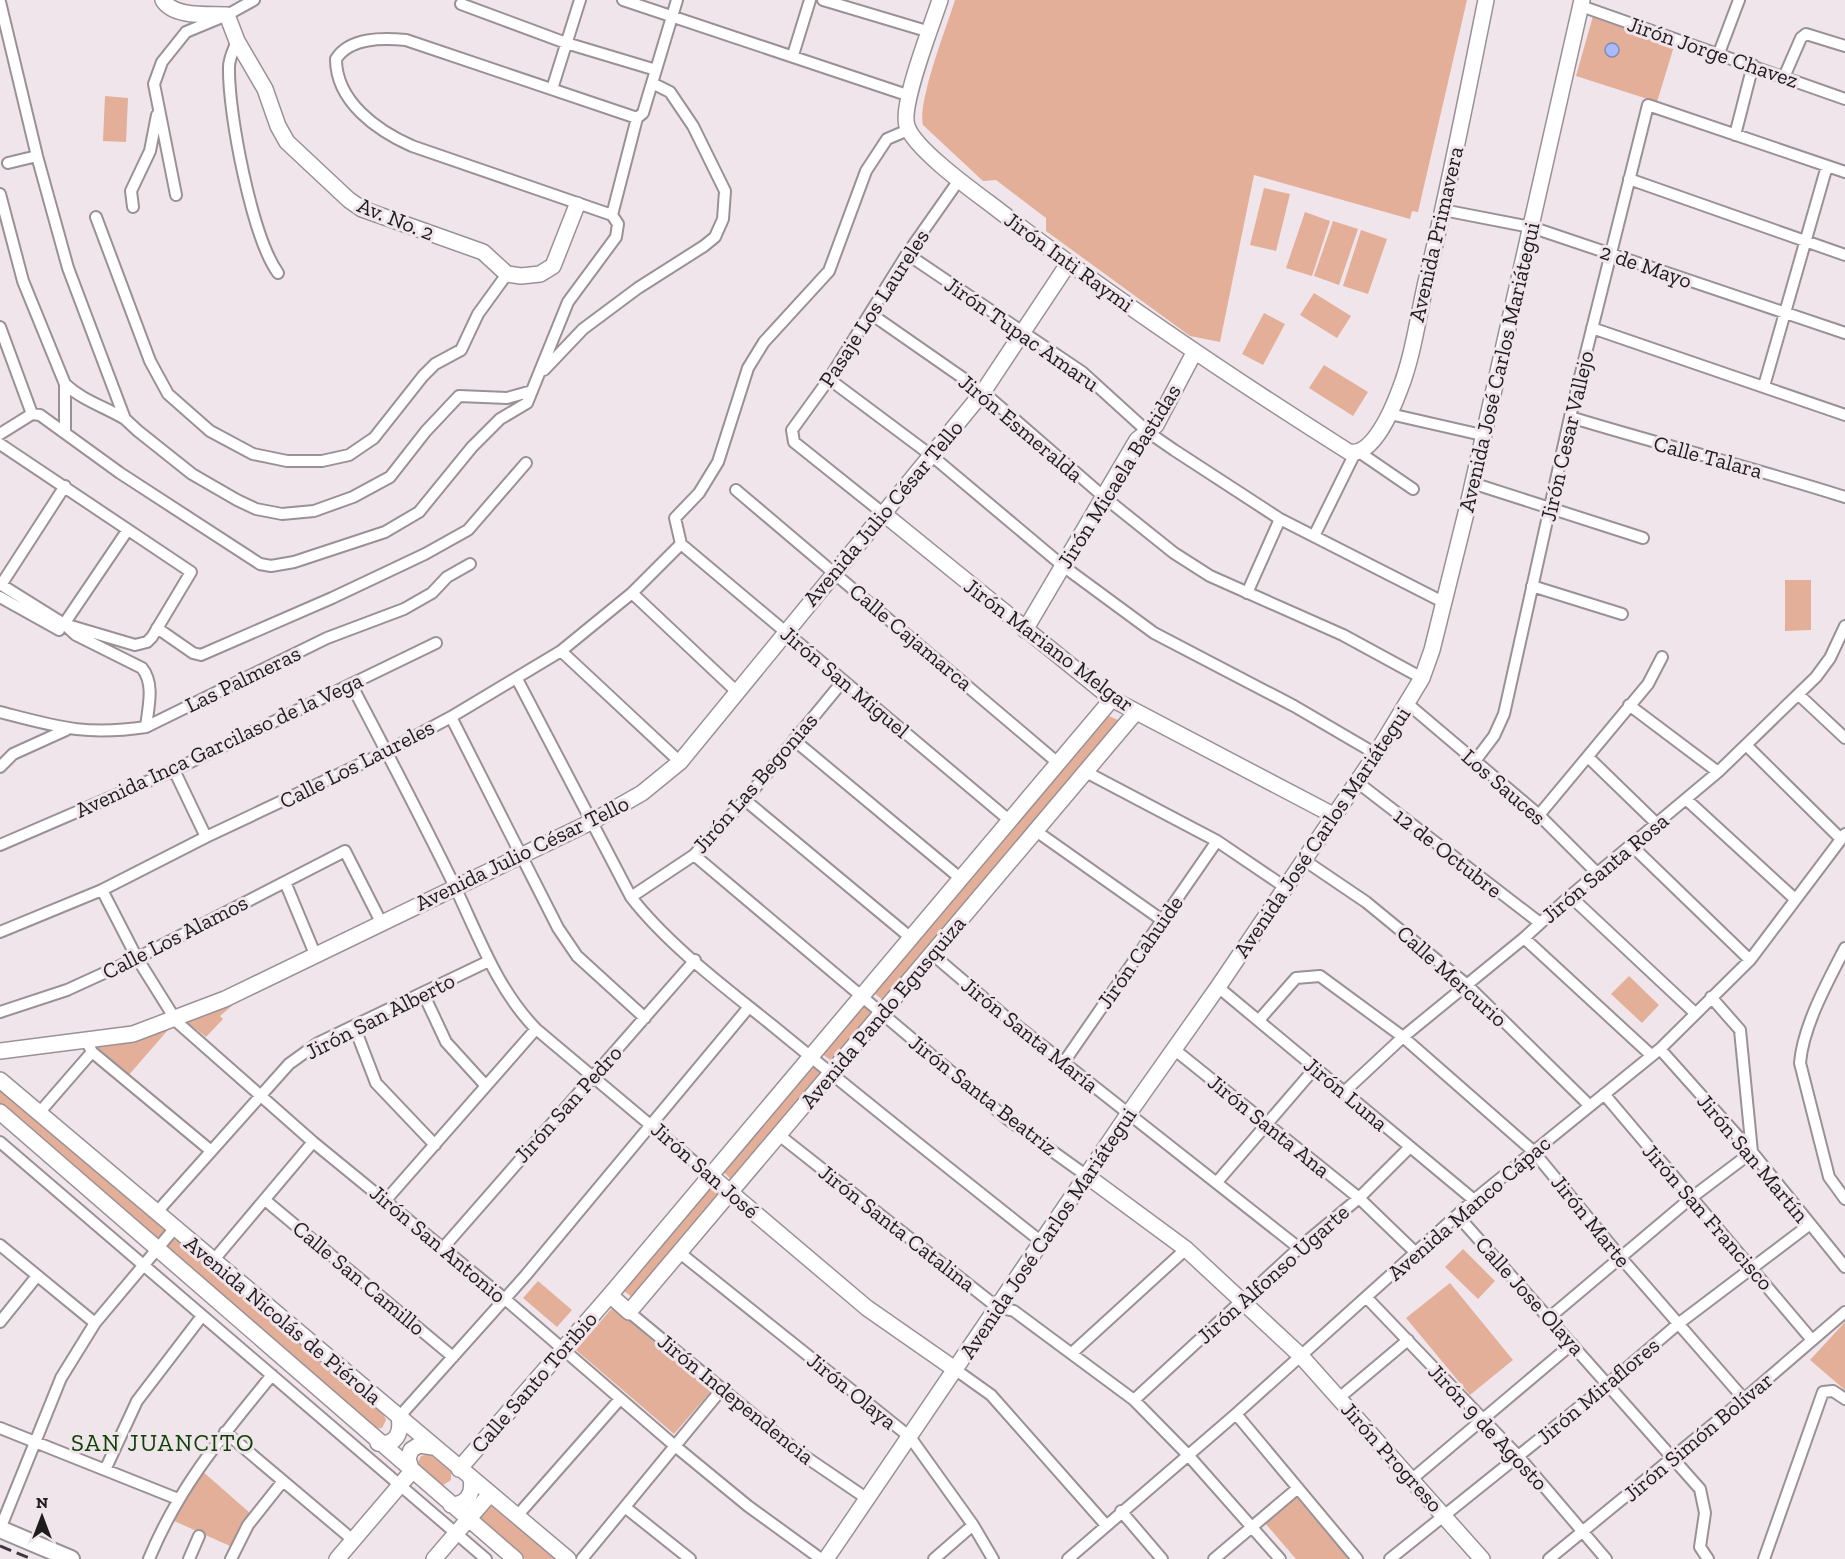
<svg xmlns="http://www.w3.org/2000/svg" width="1845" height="1559" viewBox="0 0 1845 1559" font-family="'Zilla Slab',serif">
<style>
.green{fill:#e4af98}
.water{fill:#abbafd;stroke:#818bba;stroke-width:1.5}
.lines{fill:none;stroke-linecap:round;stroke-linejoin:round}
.street-casing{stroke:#9a9197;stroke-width:14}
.secondary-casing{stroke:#9a9197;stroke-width:18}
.primary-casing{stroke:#9a9197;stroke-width:20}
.street{stroke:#fff;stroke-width:10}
.secondary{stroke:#fff;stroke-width:15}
.primary{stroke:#fff;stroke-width:16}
.rail{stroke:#3d393b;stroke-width:3;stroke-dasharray:12 6;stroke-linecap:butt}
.labels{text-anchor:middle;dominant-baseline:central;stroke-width:6;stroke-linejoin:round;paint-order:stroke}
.street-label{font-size:22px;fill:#1f1c1e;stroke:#efe5eb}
.neighbourhood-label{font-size:24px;letter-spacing:1.5px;fill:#0f4006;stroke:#efe5eb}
</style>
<rect width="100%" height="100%" fill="#efe5eb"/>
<path class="green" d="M955 0H1467L1418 212 1412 211 1410 219 1254 175 1220 342 1190 336 1046 231V218L996 180 983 181 923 125C917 102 947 26 955 0Z
M1593 16 1675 43 1657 102 1576 76Z
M105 96 128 98 126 142 103 141Z
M1264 188 1290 194 1276 251 1250 245Z
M1305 212 1330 221 1312 276 1286 268Z
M1333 221 1358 229 1339 285 1314 276Z
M1361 230 1387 239 1368 294 1343 286Z
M1314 293 1351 316 1337 338 1300 315Z
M1264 313 1285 324 1263 365 1242 354Z
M1324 365 1368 392 1353 416 1309 388Z
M1785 580H1811V630L1785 631Z
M1109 716 1120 721 885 1002 874 993Z
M1629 976 1659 1005 1642 1023 1611 994Z
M234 1004 220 1016 223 1019 206 1037 187 1022Z
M864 1004 875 1013 833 1062 822 1054Z
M174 1023 127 1077 101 1054 93 1042Z
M814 1064 825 1073 733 1182 723 1171Z
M0 1084 167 1230 160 1237H153L0 1105Z
M712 1184 722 1192 633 1298 623 1290Z
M177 1239 382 1411 386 1420 382 1428 372 1429 166 1249 172 1240Z
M1463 1249 1495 1281 1478 1299 1445 1267Z
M538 1281 572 1310 557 1327 523 1298Z
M1450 1283 1513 1360 1470 1395 1406 1318Z
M613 1307 711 1391 674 1434 576 1350Z
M1845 1322V1390L1810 1360Z
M429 1454 451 1470V1480L440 1487 417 1464 421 1456Z
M201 1470 250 1513 230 1546 172 1520Z
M1296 1497 1349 1559H1296L1265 1523Z
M489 1506H494L558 1559H525L481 1520V1515Z"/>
<path class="water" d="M1605 50a7 7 0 1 1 14 0a7 7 0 1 1-14 0Z"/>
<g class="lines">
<g class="street-casing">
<path id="street" d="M623 0 910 96
M823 0 930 32
M0 2 37 156 68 268 125 419 138 431 192 474 237 500 256 509 282 514 314 511 353 497 390 477 426 431 459 396 507 398 532 391
M461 4 566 43 656 70
M1581 6 1845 99
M237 41C234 49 229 58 229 67 228 113 252 237 278 273
M1719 53 1739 0
M793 55 810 0
M1784 77 1801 38 1806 34 1845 46
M552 89 580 0
M1735 135 1753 65
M8 163 37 156
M1629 179 1845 255
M0 194 23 281 65 384V432
M176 195 154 84 162 62 186 32 227 15 254 0
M133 207 131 191 150 151 157 115
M1443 210 1531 227 1845 333
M612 215 637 118
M96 217 150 361 168 394 210 431 253 454 287 461H322L349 455 374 438 423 376 435 364 461 350 478 314 507 274
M907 254 1082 372 1148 432 1174 450 1280 519 1443 602
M871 314 983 392 1104 497 1174 553 1210 576 1343 635 1422 678
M0 327 32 414
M1592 328 1845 415
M544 370 583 329 638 288 704 246 715 237 723 219 725 191 693 126 670 92 652 83
M829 379 932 456 1063 566 1154 633 1294 706 1376 754
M65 384C82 400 105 407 125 419
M1764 386 1827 166
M1390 414 1482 435
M1570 417C1662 445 1754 468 1845 497
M0 434 32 414 40 415 120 473 260 564 271 566 294 562 385 532 419 512 472 447 500 419 527 403 568 302 616 237 618 224 612 215 412 146C378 131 336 102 336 59 350 37 383 38 406 40L637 118 643 113 677 0
M0 444 191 572 152 637 147 642 135 645 64 624 0 584
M1359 452 1413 489
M1472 483 1643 538
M736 490 1058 763
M884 514 794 442 792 430 829 379 907 254 959 180
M127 531 64 624 76 635 142 668C155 684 148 708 146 727
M1314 536 1355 453
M681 544 675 518 699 493 718 462 748 368 764 342 829 271 866 171 887 139 908 130
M681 544 1009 820
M1 585 65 486
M1532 586 1622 614
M632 593 736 691
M1247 593 1280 519
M0 597 59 630
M157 628 193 653 201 655 332 598 425 554 468 530 526 463
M561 651 680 762
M517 679 631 897C668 945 726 988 773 1026 862 1099 952 1171 1043 1243
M351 684C386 751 422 819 455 887 479 937 497 989 536 1029L711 1176
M1799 695 1845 738
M1408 704 1539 815 1597 873
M1629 705 1718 772
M0 712C58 727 85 736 146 727L327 638 404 609 432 593 447 577 470 564
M451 717 558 928 577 956 645 1018
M794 740 960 878
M1746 745 1841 839
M1588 757 1657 824
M1475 761 1494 736 1504 714 1570 417 1648 105 1845 172
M0 767 13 754 66 730
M174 770 206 837
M1086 772 1217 841 1285 887
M1357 782 1540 923
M745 800 911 938
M1687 800 1795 899
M1539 815 1648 684 1662 657
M1036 831 1162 920
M0 845 174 770 436 643
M1632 846 1750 960
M694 855 1006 1118 1087 1176
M1304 860 1366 902 1466 984 1590 1106
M285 882 315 954
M102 890 137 958 177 1022 313 1142 505 1299 675 1446 748 1506 821 1559
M1570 896 1695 1013
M631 897 694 855 745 800 843 681
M0 932 102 890 206 837 386 752 451 717 561 651 632 593 681 544
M1524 938 1651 1055
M1845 948C1828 981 1803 1026 1800 1063L1829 1177 1845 1199
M932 954 1006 1017 1299 1248
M1218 987 1474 1200
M423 993 446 1042 486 1086
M0 1012 67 990 137 958 345 851 381 922
M1259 1020 1296 978 1320 976 1403 1037 1533 1151 1622 1259 1744 1399
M354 1026 376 1083 435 1145
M86 1040 92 1052 210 1150
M1660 1049 1752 1152 1845 1267
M1175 1050 1359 1198 1416 1253
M1064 1062 1217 841
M1344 1092 1403 1037 1524 938 1570 896 1718 772 1816 677 1830 658 1845 626
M1604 1094 1812 1340
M39 1113 92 1052
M779 1135 997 1307 1014 1311 1134 1400 1188 1455 1280 1559
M0 1142 486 1559
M1217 1182 1315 1068
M265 1200 453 1357
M386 1200 536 1029
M156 1213 289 1064 318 1043 489 961
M1458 1216 1700 1489 1705 1513 1700 1547 1708 1559
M0 1245 95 1323
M443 1248 695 960
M680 1253 910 1437 973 1525 993 1559
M212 1262 313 1142
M1367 1298 1519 1457 1606 1559
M629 1312 797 1451 866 1498
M1550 1317 1691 1198 1752 1152 1740 1030 1711 997
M0 1322 37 1276
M1072 1353 1186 1249
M956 1370 991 1395 1105 1524
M1339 1398 1408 1340
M1134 1400 1299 1248 1359 1198 1410 1147
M1236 1414 1357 1559
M399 1417 526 1275 749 1007
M0 1428 178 1499
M225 1432 353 1540
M105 1470 137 1401 202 1316
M1412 1479 1572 1344
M626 1508 690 1559
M1121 1511 1162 1559
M517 1516 620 1399
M0 1529 61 1378 95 1323 174 1229
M149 1559C179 1486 223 1435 272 1375
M189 1559 199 1536
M231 1559 248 1525 283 1481
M582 1559 721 1390
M934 1559 973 1525
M1068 1559 1236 1414 1474 1200 1660 1049 1750 960 1845 834
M1214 1559 1298 1488
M1390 1559 1608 1384 1678 1324 1809 1225
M1549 1559 1744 1399 1845 1312
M1764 1559 1823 1392 1833 1391 1845 1399"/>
</g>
<g class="secondary-casing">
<path id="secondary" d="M163 0C174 18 208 14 227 15L237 41 265 89 278 126 287 142 349 200 362 209 483 252 507 274 521 276 540 274 553 266 577 205
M940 0C932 25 900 105 907 126 915 150 976 193 997 209 1111 297 1227 375 1349 452 1373 457 1393 408 1400 389 1413 356 1418 317 1426 282 1449 189 1467 94 1486 0
M884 514 1112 699 1333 815
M1025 630 1137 440 1156 425 1194 353
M0 1051 133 1034 225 999 593 821 642 793 680 762 983 392 1068 264
M0 1080 568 1559
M0 1112 515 1559
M711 1176 867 1308 956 1370
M1087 1176 1186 1249 1301 1356 1482 1559
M610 1295 629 1312 1136 712
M378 1443C396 1446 402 1433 399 1417
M459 1469 610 1295 1112 699
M451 1505C466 1505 474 1494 471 1479
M337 1559 412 1471 408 1459 411 1450 419 1445 433 1447
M434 1559 490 1494
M826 1559 1129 1113 1218 987 1376 754 1422 678 1432 650 1467 509 1582 0"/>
</g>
<g class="primary-casing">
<path id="primary" d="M0 1529 71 1559"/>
</g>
<use href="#street" class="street"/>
<use href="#secondary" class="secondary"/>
<use href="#primary" class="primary"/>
<path class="rail" d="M0 1546 32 1559"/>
</g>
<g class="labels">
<g class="street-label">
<text transform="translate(1713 52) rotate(19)">Jirón Jorge Chavez</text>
<text transform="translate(396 219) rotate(22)">Av. No. 2</text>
<text transform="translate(1436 234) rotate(-77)">Avenida Primavera</text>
<text transform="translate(1069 262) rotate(36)">Jirón Inti Raymi</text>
<text transform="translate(1646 266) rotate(19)">2 de Mayo</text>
<text transform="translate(874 308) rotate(-57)">Pasaje Los Laureles</text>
<text transform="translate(1022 334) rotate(35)">Jirón Tupac Amaru</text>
<text transform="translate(1499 367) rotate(-77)">Avenida José Carlos Mariátegui</text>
<text transform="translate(1021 428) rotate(40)">Jirón Esmeralda</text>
<text transform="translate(1567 436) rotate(-77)">Jirón Cesar Vallejo</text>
<text transform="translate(1708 457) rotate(15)">Calle Talara</text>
<text transform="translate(1119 476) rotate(-58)">Jirón Micaela Bastidas</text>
<text transform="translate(883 513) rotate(-50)">Avenida Julio César Tello</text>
<text transform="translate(911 637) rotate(40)">Calle Cajamarca</text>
<text transform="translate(1049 645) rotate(37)">Jirón Mariano Melgar</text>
<text transform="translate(243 679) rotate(-26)">Las Palmeras</text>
<text transform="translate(845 682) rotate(40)">Jirón San Miguel</text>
<text transform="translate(219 745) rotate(-25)">Avenida Inca Garcilaso de la Vega</text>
<text transform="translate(357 764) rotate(-27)">Calle Los Laureles</text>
<text transform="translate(755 783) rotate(-49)">Jirón Las Begonias</text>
<text transform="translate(1504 787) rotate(41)">Los Sauces</text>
<text transform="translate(1322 832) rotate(-56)">Avenida José Carlos Mariátegui</text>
<text transform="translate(522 853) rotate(-26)">Avenida Julio César Tello</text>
<text transform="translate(1448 853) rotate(38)">12 de Octubre</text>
<text transform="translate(1605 868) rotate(-40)">Jirón Santa Rosa</text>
<text transform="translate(175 937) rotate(-27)">Calle Los Alamos</text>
<text transform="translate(1140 952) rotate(-55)">Jirón Cahuide</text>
<text transform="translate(1452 976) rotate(42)">Calle Mercurio</text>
<text transform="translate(883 1012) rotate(-50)">Avenida Pando Egusquiza</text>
<text transform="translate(380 1016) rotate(-27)">Jirón San Alberto</text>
<text transform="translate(1030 1035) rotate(39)">Jirón Santa María</text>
<text transform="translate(1346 1094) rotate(40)">Jirón Luna</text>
<text transform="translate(983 1095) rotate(38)">Jirón Santa Beatriz</text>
<text transform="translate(568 1104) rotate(-48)">Jirón San Pedro</text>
<text transform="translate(1269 1126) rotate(39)">Jirón Santa Ana</text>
<text transform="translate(1753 1158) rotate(50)">Jirón San Martín</text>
<text transform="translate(705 1170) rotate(41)">Jirón San José</text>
<text transform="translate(1469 1208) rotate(-41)">Avenida Manco Cápac</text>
<text transform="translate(1708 1217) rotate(49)">Jirón San Francisco</text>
<text transform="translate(1591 1221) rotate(51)">Jirón Marte</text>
<text transform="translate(897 1228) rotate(38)">Jirón Santa Catalina</text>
<text transform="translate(1048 1233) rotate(-56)">Avenida José Carlos Mariátegui</text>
<text transform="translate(438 1244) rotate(40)">Jirón San Antonio</text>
<text transform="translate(1273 1274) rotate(-42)">Jirón Alfonso Ugarte</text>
<text transform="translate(359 1278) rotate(40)">Calle San Camillo</text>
<text transform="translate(1530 1296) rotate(48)">Calle Jose Olaya</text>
<text transform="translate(283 1320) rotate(40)">Avenida Nicolás de Piérola</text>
<text transform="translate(534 1382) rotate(-49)">Calle Santo Toribio</text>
<text transform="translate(852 1391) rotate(39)">Jirón Olaya</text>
<text transform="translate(1598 1391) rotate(-40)">Jirón Miraflores</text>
<text transform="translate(736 1399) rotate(39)">Jirón Independencia</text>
<text transform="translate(1488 1427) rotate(47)">Jirón 9 de Agosto</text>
<text transform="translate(1698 1437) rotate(-40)">Jirón Simón Bolívar</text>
<text transform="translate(1392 1457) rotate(48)">Jirón Progreso</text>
</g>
<g class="neighbourhood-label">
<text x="163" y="1442">SAN JUANCITO</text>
</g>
</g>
<g transform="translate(42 1517)" stroke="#efe5eb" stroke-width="4.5" paint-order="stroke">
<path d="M0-4.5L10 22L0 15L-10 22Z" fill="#1f1c1e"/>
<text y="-9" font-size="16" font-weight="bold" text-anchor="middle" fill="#1f1c1e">N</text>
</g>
</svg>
